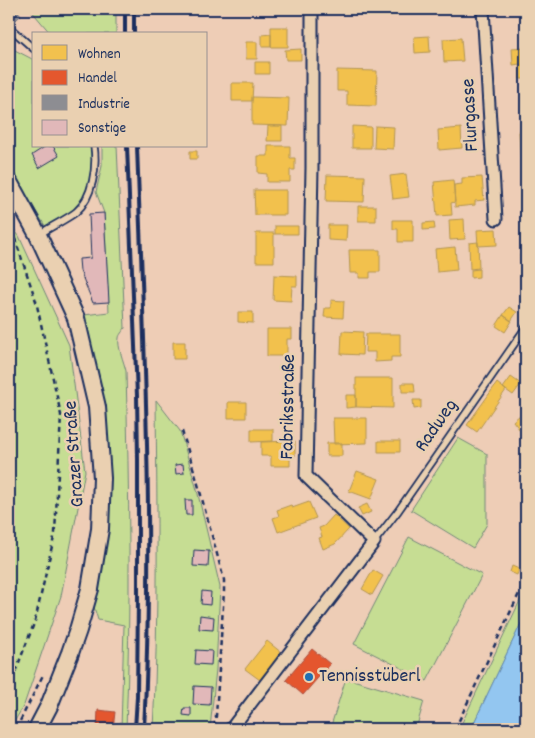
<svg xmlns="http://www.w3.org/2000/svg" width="535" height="738" viewBox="0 0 535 738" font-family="Dekko,sans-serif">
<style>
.green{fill:#c6dd93;stroke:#708678}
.water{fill:#93c6f0;stroke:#638ab6}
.homes{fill:#f2c14e;stroke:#b29553}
.shops{fill:#e4572e;stroke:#a84b3c}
.industry{fill:#8d8d92;stroke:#6b7182}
.building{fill:#e1b8b9;stroke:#1b2f5e}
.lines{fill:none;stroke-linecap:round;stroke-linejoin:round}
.service-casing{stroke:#1b2f5e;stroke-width:9}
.minor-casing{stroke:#1b2f5e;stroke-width:15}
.secondary-casing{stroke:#1b2f5e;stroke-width:20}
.path{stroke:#1b2f5e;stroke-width:2.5;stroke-dasharray:5 4;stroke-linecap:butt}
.service{stroke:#ead0b1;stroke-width:5.5}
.minor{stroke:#ead0b1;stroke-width:11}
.secondary{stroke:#ead0b1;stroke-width:16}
.rail{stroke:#1b2f5e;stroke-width:4}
.poi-dot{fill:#1f6fb2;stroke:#ead0b1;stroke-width:2}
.labels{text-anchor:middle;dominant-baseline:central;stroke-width:5;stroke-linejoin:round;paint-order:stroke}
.street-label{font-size:20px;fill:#1b2f5e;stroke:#ead0b1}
.poi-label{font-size:20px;fill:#1b2f5e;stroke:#ead0b1;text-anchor:start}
</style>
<rect width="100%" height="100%" fill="#eecdb6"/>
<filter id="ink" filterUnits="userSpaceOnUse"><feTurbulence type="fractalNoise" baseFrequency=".02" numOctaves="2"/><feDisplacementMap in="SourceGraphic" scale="10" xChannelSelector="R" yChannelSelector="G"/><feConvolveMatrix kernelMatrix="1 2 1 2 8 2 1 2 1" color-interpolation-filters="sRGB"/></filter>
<g filter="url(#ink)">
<path class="green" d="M30 9H116V34H51Z
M9 47 34 60V146H94C93 169 95 197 75 213 66 219 56 224 47 229L9 168Z
M102 146H117L125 328C123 331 119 335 119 338 117 346 124 362 126 371 129 490 131 610 126 729H121L124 625 98 620 94 607 103 561 108 470 107 427 99 376 84 315 109 312 104 213 96 192 102 166Z
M9 222 19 236 69 345 85 471 61 596 24 705 10 729H9Z
M156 400 180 431 197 490 220 587 216 669 210 729H153C159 620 157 510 156 400Z
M458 438 487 454V524L473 548 411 510Z
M409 537 482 575 427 681 354 644Z
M526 588V613L471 729H459Z
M346 678 424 701 416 729H330Z"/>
<path class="water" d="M526 613V729H471Z"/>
<path class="homes" d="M271 27H288V47H271Z
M271 34V47H262V35Z
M429 36 430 52 415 53 414 37Z
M461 38 463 61 444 62 443 39Z
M246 42H257V59H246Z
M526 47V79H520V64L513 65 512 48Z
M301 49V60H286L285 50Z
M255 62H269V74H255Z
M337 70 377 71 376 106 347 105V91H337Z
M232 83H253L252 101H232Z
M252 97 289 98 288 126 252 125Z
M268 126H282V141H267Z
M352 126 371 127V148H352Z
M375 126 394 127 393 149 374 148Z
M461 128 462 148 439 150 438 130Z
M519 131H526V164L521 165Z
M268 146H290V158H295V170H290V182H267V174L258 173V156H268Z
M190 151H197V159H190Z
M406 174 409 197 393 199 390 176Z
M327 175 365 176 364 202 326 201Z
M482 177 484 200 475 201V205L455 207 454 185 462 184V178Z
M453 180 455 202 451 203 452 215 437 216 434 182Z
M254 190H286V215H255Z
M358 206H376V221H358Z
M464 219 465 239 450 240 449 220Z
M393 220H413V242H398V229H393Z
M434 222 435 229 423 230V223Z
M328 225H347L346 241 328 240Z
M275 226H298V234H275Z
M496 229 497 245 478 246 477 230Z
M256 233H274V262H256Z
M478 242 479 268 470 269 469 243Z
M455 247 457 270 437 272 435 249Z
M349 250H380V272H370V278H359V273H350Z
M526 254V267L521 268 520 255Z
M479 269V277L471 278V270Z
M274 275 297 276V286H292L291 301 273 300Z
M331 300 344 301 343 318 324 317 325 308H331Z
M509 307 517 312 511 321 503 315Z
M238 312H253V323L238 322Z
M503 315 512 321 505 332 496 326Z
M267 329H292V339H287V356H267Z
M342 331 363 332 362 355 341 354Z
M366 334H400V357H391V361L375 362V352H365Z
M173 342H185V359H173Z
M511 377 521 384 513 395 503 388Z
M356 378H393V408L356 407Z
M402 383H414L415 392H402Z
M497 383 506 390 477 432 467 425Z
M346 395H356V407L346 408Z
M413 400H421V408L414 409Z
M228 402H246V418H228Z
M526 410V438L513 421Z
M333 418H367V443L334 444Z
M251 429H273V441L251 442Z
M295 441V456H290V466H271V456H261V442Z
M378 441H400V452H378Z
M327 443H342V456H327Z
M357 471 379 479 371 499 349 491Z
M309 502 316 518 278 532 273 518 279 516 277 510 291 505 292 508Z
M367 504 371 512 362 516 358 508Z
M334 515 349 529 335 544 323 549 319 538 322 537 319 528 324 526Z
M512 566 519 569 517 575 510 572Z
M373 570 383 576 372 595 362 589Z
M267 641 282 653 260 680 245 669Z"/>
<path class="shops" d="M312 649 330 664 303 695 286 680Z
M98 710 115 712 113 729H97Z
M59 724 78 729H58Z"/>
<path class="industry" d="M9 9H16L21 15 14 22 9 17Z"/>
<path class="building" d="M46 146H53L59 156 39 168 32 155Z
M104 213 109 302 93 303 80 271 79 259 91 258 89 214Z
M183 464 184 473 176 474 175 465Z
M185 500H192V515H186Z
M194 550 209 551 208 567 193 566Z
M202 591 211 592 210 605 201 604Z
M200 615 214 617 213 630 199 629Z
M196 650 212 651 211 665 195 664Z
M194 686 211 687 210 705 193 704Z
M184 708H191V716L183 715Z"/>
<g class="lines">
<g class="service-casing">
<path id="service" d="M9 27 34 49
M40 234C50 227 67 219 76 212 93 197 97 167 94 146
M374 542 398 511 526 327"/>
</g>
<g class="minor-casing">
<path id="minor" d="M483 9 496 219
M231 729 374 542 306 476 312 168V9"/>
</g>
<g class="secondary-casing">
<path id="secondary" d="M9 182 38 235 76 318 97 407 102 478 100 529 90 589 78 630 70 653 49 706 37 729"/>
</g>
<path class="path" d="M9 221 36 301 61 415 55 533 35 621 9 688
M182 431 198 484 224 580V591L216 716 214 729
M16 729 43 675
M455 729 526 579"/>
<use href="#service" class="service"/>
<use href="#minor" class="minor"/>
<use href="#secondary" class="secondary"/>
<path class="rail" d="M125 34V9
M134 34V9
M127 146 137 396 138 459V597L137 697 135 729
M137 146C144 340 154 535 144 729"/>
</g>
</g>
<circle class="poi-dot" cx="309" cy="677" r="5"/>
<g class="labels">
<g class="street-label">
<text transform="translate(471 115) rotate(-93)">Flurgasse</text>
<text transform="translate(289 407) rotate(-89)">Fabriksstraße</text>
<text transform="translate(437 426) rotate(-55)">Radweg</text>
<text transform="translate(75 454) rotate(-94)">Grazer Straße</text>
</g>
<g class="poi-label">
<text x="319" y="677">Tennisstüberl</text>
</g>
</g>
<rect width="535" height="738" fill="none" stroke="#ead0b1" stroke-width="30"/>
<rect x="15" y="15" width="505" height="708" fill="none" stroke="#1b2f5e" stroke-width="2" filter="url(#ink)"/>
<rect x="32" y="32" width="175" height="115" fill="#ead0b1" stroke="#979090"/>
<rect x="42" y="45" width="25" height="15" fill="#f2c14e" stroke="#979090"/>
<text x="78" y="58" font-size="15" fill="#1b2f5e">Wohnen</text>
<rect x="42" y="70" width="25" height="15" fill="#e4572e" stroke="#979090"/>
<text x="78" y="82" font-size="15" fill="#1b2f5e">Handel</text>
<rect x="42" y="95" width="25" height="15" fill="#8d8d92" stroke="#979090"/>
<text x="78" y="108" font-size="15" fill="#1b2f5e">Industrie</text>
<rect x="42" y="120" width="25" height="15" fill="#e1b8b9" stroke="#979090"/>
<text x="78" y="132" font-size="15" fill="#1b2f5e">Sonstige</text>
</svg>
